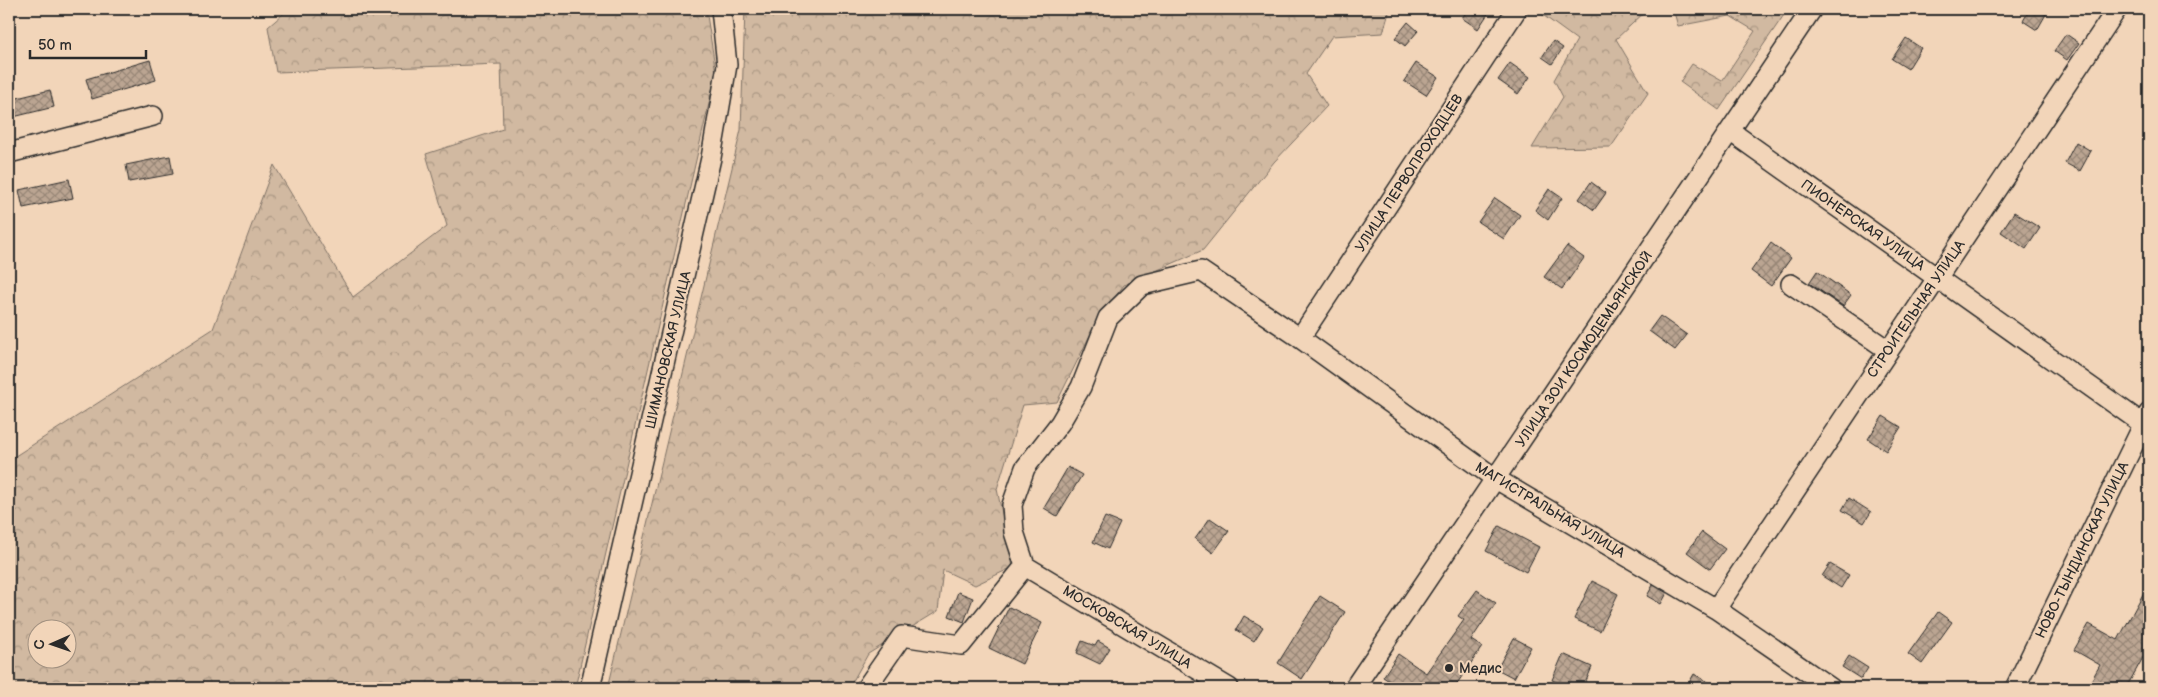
<svg xmlns="http://www.w3.org/2000/svg" width="2158" height="697" viewBox="0 0 2158 697" font-family="'Balsamiq Sans',sans-serif">
<style>
.forest{fill:url(#forest-crowns);stroke:#7e7266;fill-rule:evenodd}
.building{fill:url(#building-cross-hatch);stroke:#2b2b2b}
.lines{fill:none;stroke-linecap:round;stroke-linejoin:round}
.minor-casing{stroke:#2b2b2b;stroke-width:22}
.minor{stroke:#f2d5b9;stroke-width:19}
.poi-dot{fill:#2b2b2b;stroke:#f2d5b9;stroke-width:2}
.labels{text-anchor:middle;dominant-baseline:central;stroke-width:4;stroke-linejoin:round;paint-order:stroke}
.street-label{font-size:14px;fill:#2b2b2b;stroke:#f2d5b9}
.poi-label{font-size:14px;fill:#2b2b2b;stroke:#f2d5b9;text-anchor:start}
</style>
<defs>
<pattern id="forest-crowns" width="20" height="18" patternUnits="userSpaceOnUse" patternTransform="scale(1.25)"><rect width="20" height="18" fill="#d1b9a1"/><path d="M2 6a3 3 0 1 1 6 0M12 15a3 3 0 1 1 6 0" fill="none" stroke="#aa9783"/></pattern>
<pattern id="building-cross-hatch" width="8" height="8" patternUnits="userSpaceOnUse" patternTransform="scale(1.25)"><rect width="8" height="8" fill="#bba592"/><path d="M0 0l8 8M0 8l8-8" fill="none" stroke="#988777"/></pattern>
</defs>
<rect width="100%" height="100%" fill="#f2d5b9"/>
<filter id="ink" filterUnits="userSpaceOnUse"><feTurbulence type="fractalNoise" baseFrequency=".02" numOctaves="2"/><feDisplacementMap in="SourceGraphic" scale="10" xChannelSelector="R" yChannelSelector="G"/><feConvolveMatrix kernelMatrix="1 2 1 2 8 2 1 2 1" color-interpolation-filters="sRGB"/></filter>
<g filter="url(#ink)">
<path class="forest" d="M289 9H706L716 73 575 688H9V460L213 329 274 165 353 297 447 226 426 154 503 129 501 64 276 72 268 27ZM38 630H68V660H38Z
M745 9H1390L1383 33 1332 36 1306 74 1327 106 1274 162 1203 250 1124 285 1097 321 1057 402 1023 405 997 489 1013 567 975 585 943 570 938 611 868 654 849 688H608L741 130Z
M1542 9H1648L1616 39 1648 93 1611 147 1532 148 1563 97 1554 80 1577 40 1540 13Z
M1673 9H1788L1719 110 1680 82 1692 64 1722 81 1755 31 1730 16 1678 26Z"/>
<path class="building" d="M1468 9H1491L1478 29 1462 18Z
M2030 9H2049L2037 30 2023 21Z
M1408 22 1418 31 1405 46 1395 38Z
M2066 34 2079 43 2067 60 2054 51Z
M1906 38 1921 48 1908 69 1892 59Z
M1553 41 1563 48 1552 64 1542 57Z
M150 60 156 80 92 99 86 79Z
M1416 63 1438 77 1426 95 1404 81Z
M1510 63 1530 77 1518 94 1498 80Z
M50 90 54 107 9 118V100Z
M2076 142 2091 151 2080 171 2065 163Z
M170 156 173 174 129 182 126 165Z
M69 179 73 198 23 208 19 190Z
M1591 182 1606 193 1594 210 1579 199Z
M1549 189 1562 198 1548 220 1535 210Z
M1495 198 1520 215 1504 239 1478 222Z
M2014 212 2040 228 2026 249 2001 232Z
M1771 243 1791 258 1771 286 1751 271Z
M1567 246 1584 258 1562 289 1544 277Z
M1817 271 1851 295 1843 306 1809 283Z
M1660 316 1687 335 1675 350 1649 331Z
M1883 416 1901 427 1886 451 1868 439Z
M1068 467 1082 475 1057 516 1044 508Z
M1849 498 1871 512 1864 523 1842 510Z
M1105 517 1120 523 1108 549 1093 542Z
M1210 518 1229 531 1213 553 1195 539Z
M1499 526 1539 547 1526 572 1486 551Z
M1702 532 1725 549 1710 569 1687 552Z
M1830 564 1849 575 1841 588 1822 576Z
M1592 581 1618 594 1600 631 1574 619Z
M2149 583V647L2126 688H2087L2100 665 2074 650 2089 624 2118 640Z
M1653 585 1667 593 1661 604 1647 596Z
M1477 590 1496 603 1471 640 1482 647 1454 688H1400L1383 677 1398 654 1426 673 1464 620 1458 616Z
M958 592 973 598 964 622 949 616Z
M1320 596 1345 612 1302 679 1278 663Z
M1009 607 1042 623 1022 664 989 648Z
M1938 612 1952 622 1922 664 1908 654Z
M1244 616 1263 627 1254 641 1236 630Z
M1514 638 1531 647 1514 678 1497 669Z
M1082 641 1095 646 1098 641 1110 648 1100 664 1077 653Z
M1563 654 1592 667 1583 688H1572L1552 680Z
M1849 656 1868 668 1861 679 1842 667Z
M1694 674 1719 688H1686Z"/>
<g class="lines">
<g class="minor-casing">
<path id="minor" d="M1730 131 2143 424
M9 153 153 116
M1791 284 1888 350
M1300 338 1517 9
M1025 566 1229 688
M1716 609 2117 9
M590 688 711 158 727 65 721 9
M866 688 902 636 961 645 1025 566 1014 532 1012 505 1025 468 1060 423 1081 387 1108 318 1142 285 1201 271 1300 338 1496 479 1716 609 1831 688
M1354 688 1812 9
M2015 688 2149 413"/>
</g>
<use href="#minor" class="minor"/>
</g>
</g>
<circle class="poi-dot" cx="1449" cy="668" r="5"/>
<g class="labels">
<g class="street-label">
<text transform="translate(1409 173) rotate(-57)">УЛИЦА ПЕРВОПРОХОДЦЕВ</text>
<text transform="translate(1863 225) rotate(35)">ПИОНЕРСКАЯ УЛИЦА</text>
<text transform="translate(1916 309) rotate(-56)">СТРОИТЕЛЬНАЯ УЛИЦА</text>
<text transform="translate(1584 349) rotate(-56)">УЛИЦА ЗОИ КОСМОДЕМЬЯНСКОЙ</text>
<text transform="translate(668 350) rotate(-77)">ШИМАНОВСКАЯ УЛИЦА</text>
<text transform="translate(1550 510) rotate(31)">МАГИСТРАЛЬНАЯ УЛИЦА</text>
<text transform="translate(2082 550) rotate(-64)">НОВО-ТЫНДИНСКАЯ УЛИЦА</text>
<text transform="translate(1127 627) rotate(31)">МОСКОВСКАЯ УЛИЦА</text>
</g>
<g class="poi-label">
<text x="1459" y="668">Медис</text>
</g>
</g>
<rect width="2158" height="697" fill="none" stroke="#f2d5b9" stroke-width="30"/>
<rect x="15" y="15" width="2128" height="667" fill="none" stroke="#2b2b2b" stroke-width="2" filter="url(#ink)"/>
<g transform="translate(52 644) rotate(268)"><circle r="24" fill="#f2d5b9" stroke="#a29180"/>
<path d="M0-4L9 19L0 12L-9 19Z" fill="#2b2b2b"/>
<text y="-8" font-size="14" font-weight="bold" text-anchor="middle" fill="#2b2b2b">С</text>
</g>
<path d="M30 50v8h116v-8" fill="none" stroke="#2b2b2b" stroke-width="2.5"/>
<text x="38" y="50" font-size="15" fill="#2b2b2b" stroke="#f2d5b9" stroke-width="4" paint-order="stroke">50 m</text>
</svg>
